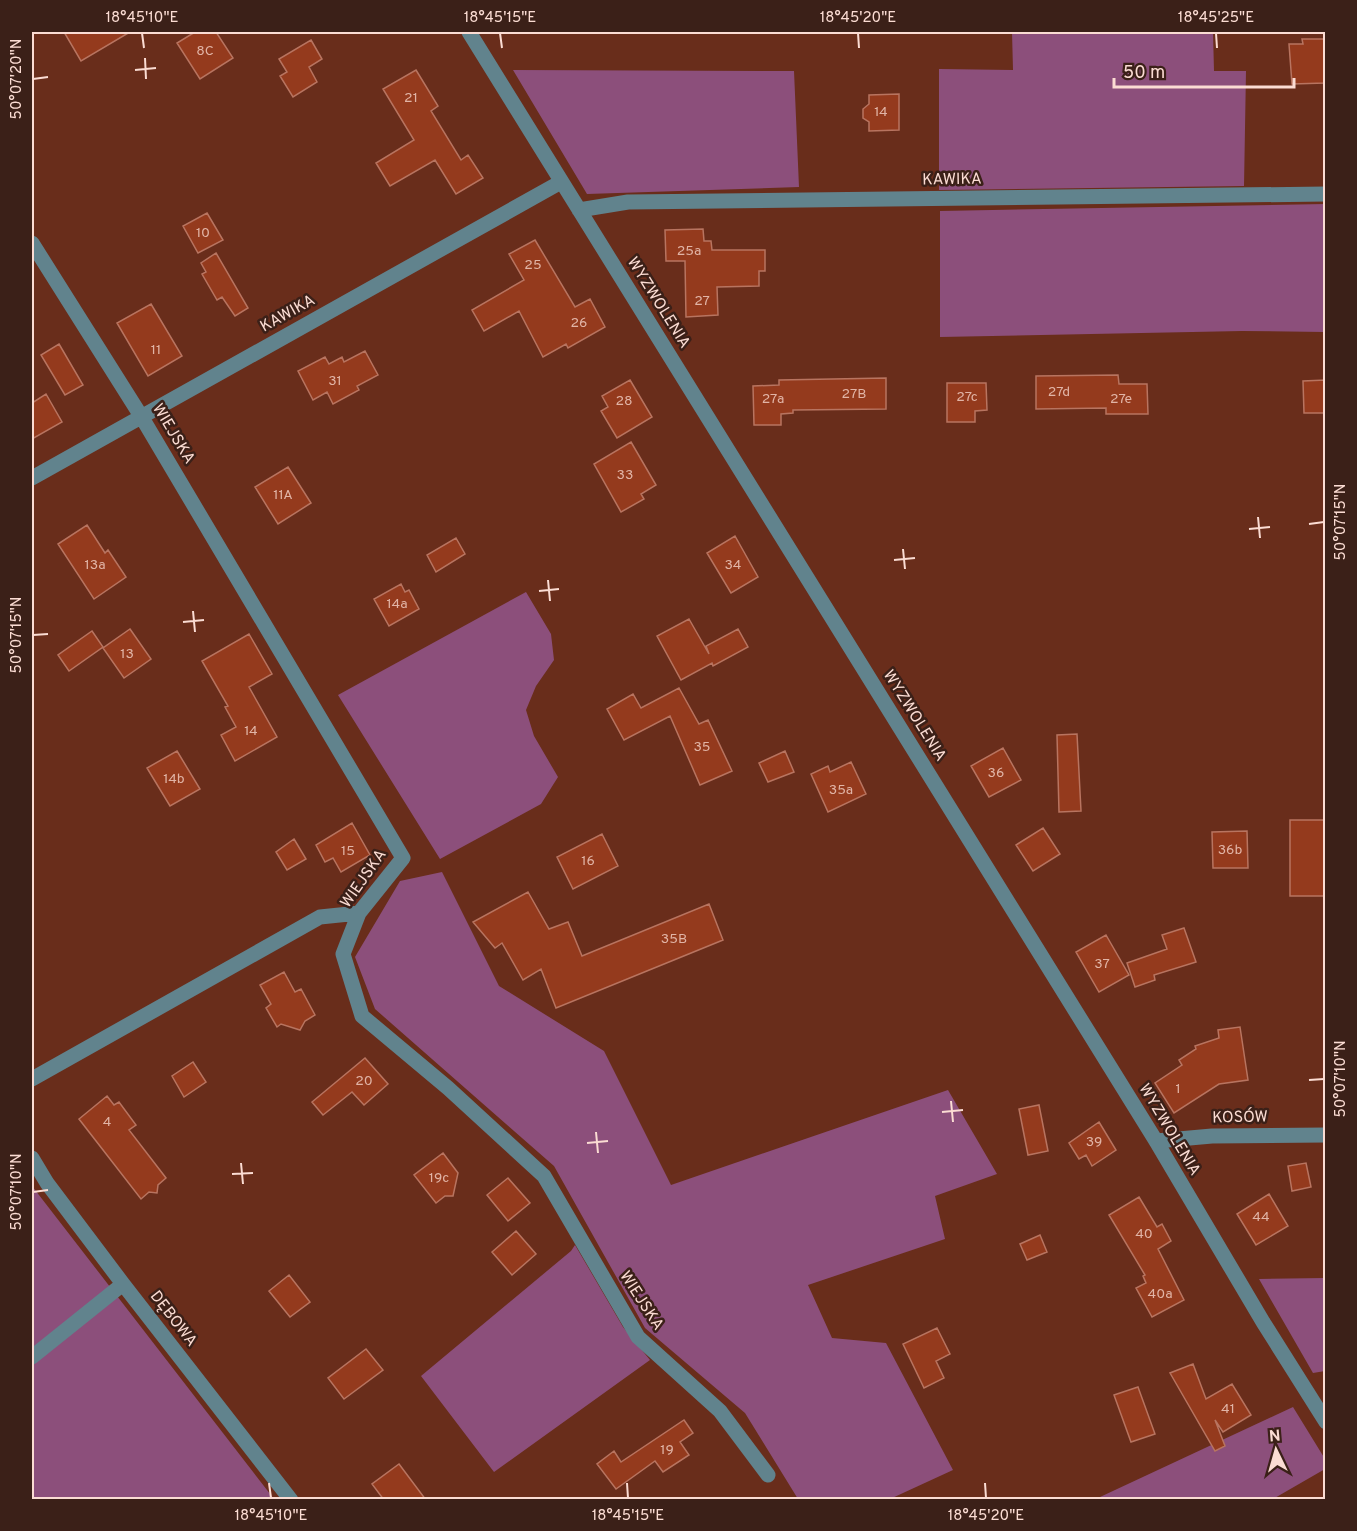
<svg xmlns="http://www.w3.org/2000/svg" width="1357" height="1531" viewBox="0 0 1357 1531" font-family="Overpass,sans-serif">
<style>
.green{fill:#8c4f7b}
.building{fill:#943a1d;stroke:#b87460;stroke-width:1.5}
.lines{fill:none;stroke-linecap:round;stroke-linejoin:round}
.minor{stroke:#61838d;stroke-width:15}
.ticks{fill:none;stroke:#fbdcd3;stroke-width:2}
.labels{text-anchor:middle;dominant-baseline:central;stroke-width:5;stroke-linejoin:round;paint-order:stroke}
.number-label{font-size:14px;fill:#e1b4a6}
.street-label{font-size:16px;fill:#fbdcd3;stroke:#3b2018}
.neatline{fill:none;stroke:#fbdcd3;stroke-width:2}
.ticks-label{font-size:15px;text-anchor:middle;fill:#fbdcd3}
</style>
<rect width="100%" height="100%" fill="#692d1b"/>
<path class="green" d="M1012 32H1213L1214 71H1246L1244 186 939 190V69L1013 70Z
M513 70 794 71 799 187 587 194Z
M1325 204V332L1242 331 940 337V211Z
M526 592 551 634 554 660 536 686 526 710 534 736 558 777 541 804 440 859 338 695Z
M442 872 499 986 604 1051 671 1185 948 1090 997 1174 935 1196 945 1239 808 1285 832 1338 886 1343 953 1470 890 1499H798L745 1413 645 1328 554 1166 375 1009 355 957 400 881Z
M32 1186 274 1499H32Z
M575 1245 623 1327 650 1360 494 1472 421 1376 571 1251Z
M1325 1278V1371L1313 1373 1259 1279Z
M1293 1407 1325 1459V1469L1273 1499 1101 1500 1100 1497Z"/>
<path class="building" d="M64 32H130L81 61Z
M195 32H216L233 58 200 79 177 43Z
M1302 39H1325V83L1292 84 1289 44H1303Z
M311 40 322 59 309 67 317 82 293 97 280 76 287 72 279 59Z
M416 70 438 106 431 111 461 160 468 155 483 178 456 194 435 160 390 186 376 163 414 140 383 89Z
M899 94V130L869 131V122L863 118V109L869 104V95Z
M207 213 223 240 198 253 183 226Z
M703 229 704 241H711L712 250H765V271H759V286L717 287 718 315 686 317 685 261H666L665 230Z
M535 240 575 307 590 299 605 327 568 348 566 344 543 357 519 311 484 331 472 310 524 280 509 254Z
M216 253 248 308 235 316 222 297 217 300 202 274 206 272 201 263Z
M151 304 182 356 148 376 117 323Z
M59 344 83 385 65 395 41 355Z
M365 351 378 375 357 386 359 390 333 404 327 392 313 400 298 371 325 357 329 364 342 357 344 362Z
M1118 375 1119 384H1147L1148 414H1106V408L1036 409V376Z
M886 378V409L793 410V413L781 414V425H754L753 386 779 385V380Z
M630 380 652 417 617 438 601 411 608 407 602 396Z
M1326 380V413H1304L1303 381Z
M947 383H986L987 410 975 411V422H947Z
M46 394 62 422 32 439V403Z
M631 442 656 485 641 494 644 499 621 512 594 464Z
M288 467 311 503 278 524 255 487Z
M87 525 105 553 108 550 126 577 94 599 58 544Z
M735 536 758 577 731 593 707 553Z
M456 538 465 554 436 572 427 555Z
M401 584 405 592 409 590 419 609 389 626 374 599Z
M689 619 709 654 706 646 738 629 748 647 713 666 712 663 681 680 657 636Z
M130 629 151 659 124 678 103 648Z
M92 631 103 647 69 671 58 655Z
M249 634 272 674 249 687 277 737 235 761 221 735 236 727 225 707 228 706 202 661Z
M679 688 699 724 708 720 732 771 700 785 670 716 624 740 607 709 633 694 641 708Z
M1077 734 1081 811 1059 812 1057 735Z
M1003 748 1021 780 989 797 971 766Z
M177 751 200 789 170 806 147 768Z
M785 751 794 772 768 782 759 763Z
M851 762 866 794 828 812 811 774 828 766 830 772Z
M1290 820H1326V896H1290Z
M352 823 370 855 341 872 333 858 325 862 316 845Z
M1043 828 1060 854 1033 871 1016 845Z
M1247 831 1248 868H1213L1212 832Z
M602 834 618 866 573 889 557 857Z
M294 839 306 859 287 870 276 852Z
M528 892 549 929 568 922 582 956 709 904 723 940 556 1008 541 969 523 980 502 943 495 948 473 922Z
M1184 928 1196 962 1154 975 1155 980 1135 987 1127 963 1167 949 1162 935Z
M1106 935 1129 975 1099 992 1076 952Z
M284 972 295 992 301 989 315 1015 305 1021 300 1030 281 1024 277 1027 266 1008 271 1004 260 985Z
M1240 1027 1248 1080 1219 1084 1174 1113 1155 1083 1182 1065 1179 1060 1196 1049 1195 1046 1219 1038 1218 1030Z
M365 1058 388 1084 364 1105 352 1092 323 1115 312 1102Z
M193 1062 206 1082 184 1097 172 1076Z
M107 1096 114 1105 119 1102 136 1125 129 1130 166 1178 158 1185 157 1193 149 1192 141 1199 79 1119Z
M1039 1105 1048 1151 1028 1155 1019 1109Z
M1099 1122 1116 1150 1092 1166 1086 1155 1079 1159 1069 1143Z
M443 1153 458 1173 453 1196H445L436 1203 414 1175Z
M1306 1163 1311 1187 1292 1191 1288 1166Z
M508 1178 530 1203 508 1221 487 1195Z
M1269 1194 1288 1226 1256 1245 1237 1214Z
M1139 1197 1157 1227 1162 1224 1171 1241 1158 1249 1184 1300 1152 1317 1136 1288 1146 1283 1143 1276 1145 1275 1109 1215Z
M516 1231 536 1254 512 1275 492 1252Z
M1040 1235 1047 1252 1027 1260 1020 1244Z
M289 1275 310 1302 290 1317 269 1291Z
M937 1328 950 1354 936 1361 944 1378 924 1388 903 1344Z
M366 1349 383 1370 344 1399 328 1378Z
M1193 1364 1206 1399 1232 1384 1251 1415 1223 1432 1215 1420 1225 1446 1215 1451 1170 1373Z
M1138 1387 1155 1434 1131 1442 1114 1395Z
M684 1420 693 1433 680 1442 689 1455 663 1472 655 1461 616 1489 597 1464 614 1451 621 1462Z
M399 1464 426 1500H384L372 1484Z"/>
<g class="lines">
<path class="minor" d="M469 32 1156 1141 1263 1322 1326 1422
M579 210 628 202 1326 194
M32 243 141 416 403 858 359 913 343 954 362 1016 448 1088 544 1176 638 1337 720 1411 768 1475
M32 478 561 182
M32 1079 320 917 359 913
M1156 1141 1212 1136 1326 1135
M32 1158 47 1183 123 1284 291 1500
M32 1357 123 1284"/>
</g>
<path class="ticks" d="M142 33 144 48M500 33 502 48M858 33 859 48M1216 33 1217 48M145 58 146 79M135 70 156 68M33 79 48 77M1258 517 1260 538M1309 524 1324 522M1249 529 1270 527M903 549 905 569M894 560 915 558M548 580 550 601M539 591 559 589M193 611 195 632M183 622 204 620M33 635 48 634M1309 1080 1324 1079M951 1101 953 1122M942 1112 963 1110M596 1132 598 1153M587 1143 608 1141M241 1163 243 1184M232 1174 253 1173M33 1192 48 1190M269 1483 271 1498M627 1483 628 1498M985 1483 986 1498"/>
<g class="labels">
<g class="number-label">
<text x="205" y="51">8C</text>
<text x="411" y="98">21</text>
<text x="881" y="112">14</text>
<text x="203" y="233">10</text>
<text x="689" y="251">25a</text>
<text x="533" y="265">25</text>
<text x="702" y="301">27</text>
<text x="579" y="323">26</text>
<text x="156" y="350">11</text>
<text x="335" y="381">31</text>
<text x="1059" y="392">27d</text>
<text x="854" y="394">27B</text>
<text x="967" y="397">27c</text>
<text x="773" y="399">27a</text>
<text x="1121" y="399">27e</text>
<text x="624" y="401">28</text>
<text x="625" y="475">33</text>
<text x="283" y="495">11A</text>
<text x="95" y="565">13a</text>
<text x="733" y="565">34</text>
<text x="397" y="604">14a</text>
<text x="127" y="654">13</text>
<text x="251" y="731">14</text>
<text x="702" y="747">35</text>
<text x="996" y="773">36</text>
<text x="174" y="779">14b</text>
<text x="841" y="790">35a</text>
<text x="1230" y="850">36b</text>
<text x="348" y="851">15</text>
<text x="588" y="861">16</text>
<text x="674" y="939">35B</text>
<text x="1102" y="964">37</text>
<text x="364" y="1081">20</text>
<text x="1178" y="1089">1</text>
<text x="107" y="1122">4</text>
<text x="1094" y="1142">39</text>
<text x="439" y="1178">19c</text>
<text x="1261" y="1217">44</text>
<text x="1144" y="1234">40</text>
<text x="1160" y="1294">40a</text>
<text x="1228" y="1409">41</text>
<text x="667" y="1450">19</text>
</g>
<g class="street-label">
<text transform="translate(952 180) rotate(-1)">KAWIKA</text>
<text transform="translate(658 303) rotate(58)">WYZWOLENIA</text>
<text transform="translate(288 314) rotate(-29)">KAWIKA</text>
<text transform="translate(173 434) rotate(59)">WIEJSKA</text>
<text transform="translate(914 716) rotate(58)">WYZWOLENIA</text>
<text transform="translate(364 879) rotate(-55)">WIEJSKA</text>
<text transform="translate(1240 1118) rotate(-1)">KOSÓW</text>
<text transform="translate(1169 1130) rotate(59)">WYZWOLENIA</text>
<text transform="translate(641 1301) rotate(57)">WIEJSKA</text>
<text transform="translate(173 1319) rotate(52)">DĘBOWA</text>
</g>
</g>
<rect width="1357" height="1531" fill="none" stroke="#3b2018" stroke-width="66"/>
<g transform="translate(1276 1450) rotate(355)" stroke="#3b2018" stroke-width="4.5" paint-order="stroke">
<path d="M0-4.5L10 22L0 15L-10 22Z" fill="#fbdcd3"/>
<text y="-9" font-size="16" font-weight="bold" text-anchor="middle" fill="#fbdcd3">N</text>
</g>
<path d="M1114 78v9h180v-9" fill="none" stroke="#fbdcd3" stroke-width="3"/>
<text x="1123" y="78" font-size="18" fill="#fbdcd3" stroke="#3b2018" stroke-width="4.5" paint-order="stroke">50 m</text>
<rect x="33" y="33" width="1291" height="1465" class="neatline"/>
<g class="ticks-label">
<text x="142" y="22">18°45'10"E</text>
<text x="500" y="22">18°45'15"E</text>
<text x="858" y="22">18°45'20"E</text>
<text x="1216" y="22">18°45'25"E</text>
<text transform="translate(16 79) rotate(-90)" y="5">50°07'20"N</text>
<text transform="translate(1340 522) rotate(-90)" y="5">50°07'15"N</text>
<text transform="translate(16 635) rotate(-90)" y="5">50°07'15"N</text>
<text transform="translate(1340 1079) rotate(-90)" y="5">50°07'10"N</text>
<text transform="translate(16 1192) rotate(-90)" y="5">50°07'10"N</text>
<text x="271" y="1520">18°45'10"E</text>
<text x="628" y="1520">18°45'15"E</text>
<text x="986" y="1520">18°45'20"E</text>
</g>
</svg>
